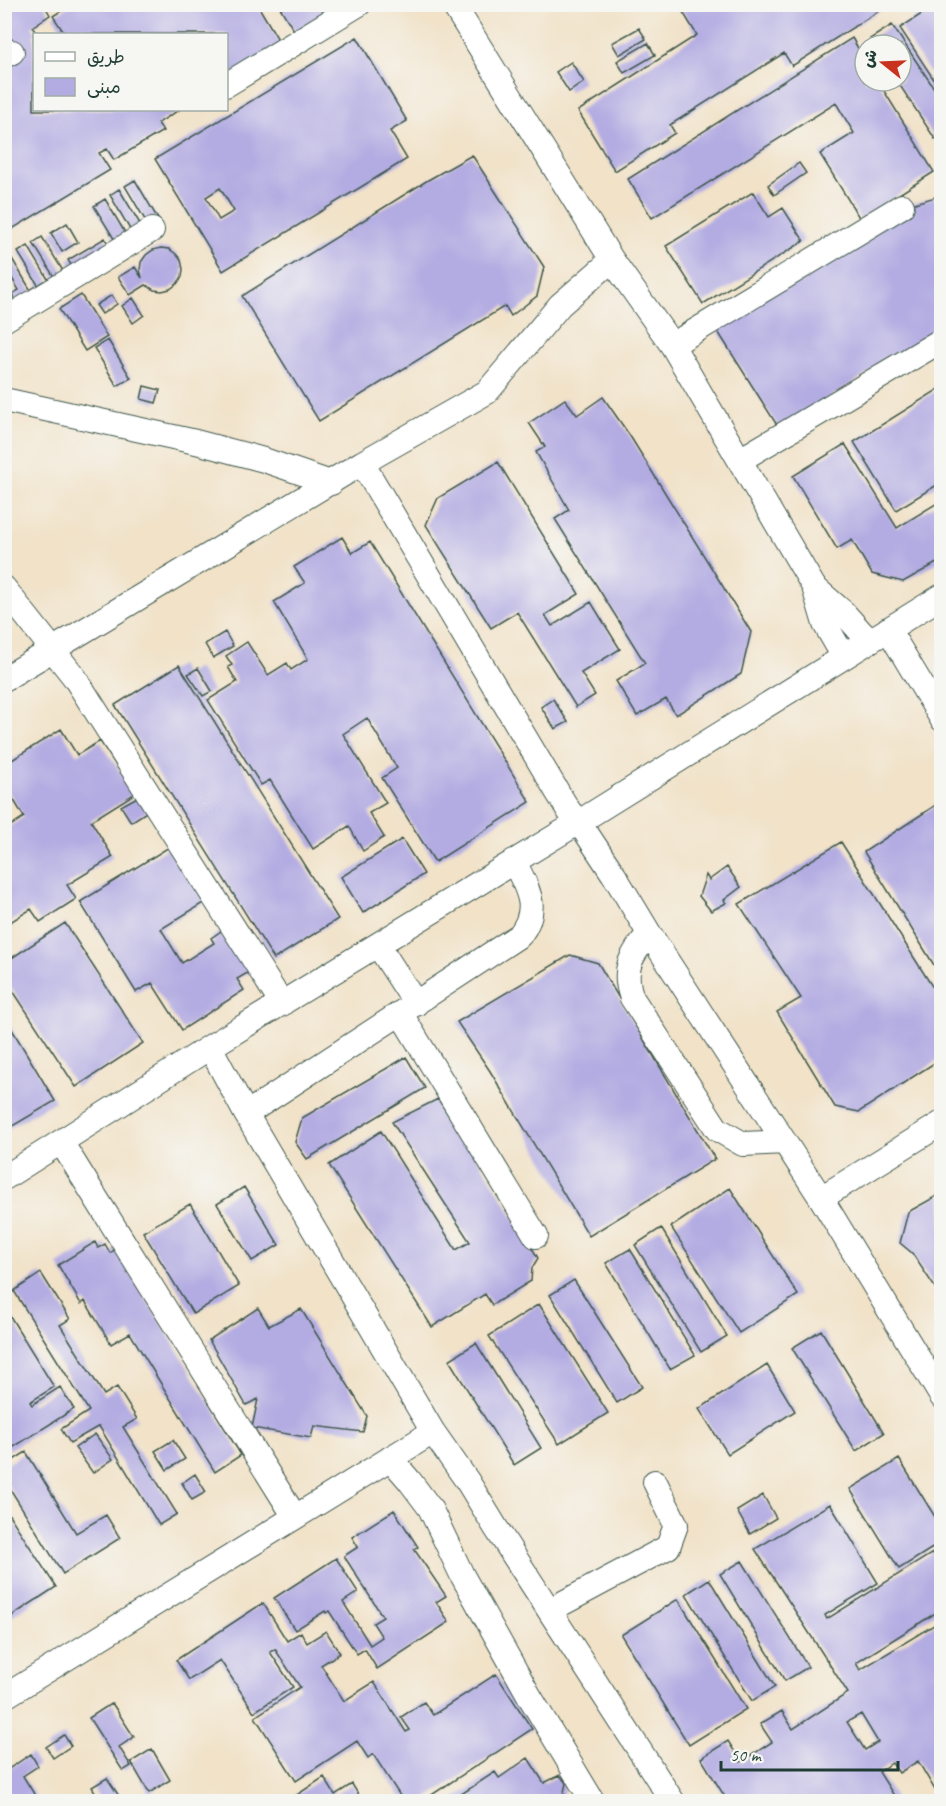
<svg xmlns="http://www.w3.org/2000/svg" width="946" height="1806" viewBox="0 0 946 1806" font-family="Caveat,'Playpen Sans Arabic',sans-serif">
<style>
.building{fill:#b3ace2;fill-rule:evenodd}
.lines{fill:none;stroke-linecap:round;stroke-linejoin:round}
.minor-casing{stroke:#3e564a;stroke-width:26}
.minor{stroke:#fff;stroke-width:24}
</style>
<rect width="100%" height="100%" fill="#f6f6f2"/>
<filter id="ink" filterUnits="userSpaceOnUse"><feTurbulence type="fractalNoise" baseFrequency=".0167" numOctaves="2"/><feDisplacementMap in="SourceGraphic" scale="12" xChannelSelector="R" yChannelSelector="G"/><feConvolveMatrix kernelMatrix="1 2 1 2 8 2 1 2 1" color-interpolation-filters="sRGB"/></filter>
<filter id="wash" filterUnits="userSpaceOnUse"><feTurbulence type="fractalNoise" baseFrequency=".008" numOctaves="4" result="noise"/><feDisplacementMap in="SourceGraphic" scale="24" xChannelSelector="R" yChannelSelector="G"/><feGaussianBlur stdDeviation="1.35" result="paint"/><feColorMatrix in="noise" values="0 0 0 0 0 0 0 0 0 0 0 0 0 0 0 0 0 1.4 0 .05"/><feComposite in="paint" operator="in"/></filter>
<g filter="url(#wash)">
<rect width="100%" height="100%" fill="#f1e2c8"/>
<g id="blocks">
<path class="building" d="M5 4H44L50 15 32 27 37 34H34V110H179L158 123 163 131 114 160 107 149 99 153 110 170 4 234V68L23 56 12 39 5 44Z
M72 4H257L282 46 226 80V34H58L63 31 53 16Z
M278 4H319L327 18 297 36Z
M678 4H890L792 66 784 53 670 125 675 133 615 171 578 111 697 35Z
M937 4H942V92L900 28Z
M892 25 942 100V134L935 139 897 81H901V45H874L870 39Z
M639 28 646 39 619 55 612 43Z
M357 37 407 121 390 131 407 159 223 271 155 159ZM220 188 234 211 219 220 206 197Z
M852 38 865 60V81H878L934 172 860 219 820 154 854 133 836 103 652 218 628 179Z
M648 43 655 55 624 73 617 61Z
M571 62 584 82 569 92 556 72Z
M472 155 544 267 537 296 511 316 505 306 319 421 242 296 428 180Z
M799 163 806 173 774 195 768 185Z
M135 180 158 219 148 225 125 186Z
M119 189 142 227 132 233 110 195Z
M753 192 769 217 783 208 804 241 703 304 666 246Z
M935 197 942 207V326L780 430 715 327 905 206Z
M105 199 127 236 116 242 94 206Z
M67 223 78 242 62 252 51 233Z
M42 237 65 274 56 280 33 243Z
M105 238 111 249 74 270 68 260Z
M28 246 51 284 41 290 18 252Z
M161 248 169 249 176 254 181 260 183 269 182 277 177 284 170 289 162 291 154 290 146 285 130 295 118 277 135 267 142 278 140 270 141 262 146 255 153 250Z
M11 257 33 294 17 304 12 294 19 290 4 265V261Z
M81 295 107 337 85 351 59 309Z
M112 295 117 304 102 314 96 305Z
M133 298 144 315 133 323 122 306Z
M108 340 131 378 117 386 94 348Z
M144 386 160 390 156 403 141 399Z
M942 387V482L896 510 854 442Z
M603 397 630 436 751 632 741 674 676 715 666 699 637 716 616 681 645 663 555 519 569 510 536 452 545 447 529 423 565 399 577 415Z
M845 444 897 528 942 500V560L903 582 872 574 852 540 837 549 793 476Z
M498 462 579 594 545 615 552 626 591 602 620 649 581 673 595 695 576 707 517 612 491 628 426 525 438 498Z
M342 537 352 553 370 542 530 802 435 862 382 778 397 768 367 718 343 734 386 803 369 813 384 837 363 851 349 826 313 849 270 780 261 785 208 700 237 682 228 667 232 665 226 656 247 642 268 675 287 663 291 670 308 659 274 602 305 583 294 567Z
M225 632 233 646 213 658 205 644Z
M179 665 338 919 274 959 115 705Z
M198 668 212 691 203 696 188 674Z
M553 699 568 722 555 729 541 707Z
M61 729 77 755 100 741 123 776 128 773 139 791 91 821 113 857 67 885 76 899 40 922 31 909 4 926V874L8 871 4 865V830L24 817 4 784V765Z
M139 796 148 811 131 822 121 806Z
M942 801V978L864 852Z
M402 839 424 874 363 913 341 877Z
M841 842 942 1002V1058L859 1112 835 1107 777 1012 801 998 739 904Z
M174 844 208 900 161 929 182 963 214 943 211 938 224 929 251 971 237 979 244 990 182 1030 152 983 136 992 80 902Z
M727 867 741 887 724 900 726 903 711 911 699 896 706 875 709 880Z
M65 923 143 1043 76 1087 4 977V963Z
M570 955 598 963 715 1159 589 1236 490 1071 457 1022Z
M4 1016 55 1101 4 1131Z
M406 1057 425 1088 307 1159 295 1142 302 1118Z
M438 1099 488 1174 538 1258 532 1268 531 1281 492 1305 485 1294 432 1327 329 1165 381 1131 456 1250 470 1242 392 1122Z
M244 1187 279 1245 252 1261 217 1204Z
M730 1188 798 1295 739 1333 671 1227Z
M942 1193V1298L912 1253 900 1243 908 1212Z
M190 1204 239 1286 193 1314 143 1232Z
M661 1228 727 1336 701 1352 635 1245Z
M95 1242 98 1248 105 1244 110 1253 116 1249 241 1455 215 1472 130 1333 111 1344 85 1301 81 1304 58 1265Z
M630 1249 695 1355 670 1369 606 1263Z
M41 1273 70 1319 60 1325 104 1395 117 1387 137 1419 123 1427 177 1514 159 1525 99 1426 70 1443 61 1429 89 1411 14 1291Z
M574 1280 642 1387 617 1403 550 1295Z
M539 1304 608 1413 559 1444 489 1336Z
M258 1308 269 1326 301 1309 367 1416 363 1432 314 1426 311 1438 252 1428 258 1399 246 1405 209 1340Z
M8 1313 54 1387 30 1402 32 1405 60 1387 74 1409 9 1450 4 1443V1315Z
M821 1330 884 1433 856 1451 792 1348Z
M476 1343 541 1448 514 1465 449 1360Z
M767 1365 795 1411 728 1454 699 1409Z
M95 1434 113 1459 93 1473 75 1448Z
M173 1440 185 1459 167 1470 155 1451Z
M26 1452 76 1533 106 1515 120 1538 63 1574 4 1479V1466Z
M899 1459 942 1528V1542L899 1569 850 1489Z
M195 1474 206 1492 192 1500 182 1483Z
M763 1495 776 1518 750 1534 737 1511Z
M830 1504 878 1583 825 1615 827 1619 942 1547V1609L856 1663 860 1670 942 1620V1802L918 1761 899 1773 892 1763 879 1772 898 1802H728L701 1758 728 1741 741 1762 772 1742 760 1724 782 1711 793 1729 848 1693 755 1549ZM861 1714 878 1742 865 1750 847 1722Z
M4 1507 56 1587 4 1621Z
M394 1510 418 1547 414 1549 446 1596 436 1602 449 1622 377 1669 365 1649 357 1654 329 1611 326 1613 325 1611 295 1630 274 1598 336 1558 358 1592 343 1602 370 1645 382 1637 373 1623 383 1617 344 1556 358 1547 352 1537Z
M742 1561 808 1667 785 1681 720 1574Z
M709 1579 775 1687 752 1701 686 1594Z
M678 1599 746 1709 689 1745 621 1635Z
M263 1603 287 1641 301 1632 307 1643 326 1631 340 1653 321 1665 344 1701 374 1682 406 1732 410 1730 401 1717 424 1702 433 1715 496 1674 532 1729 421 1802H404L373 1754 368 1758 357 1741 296 1781 255 1717 300 1687 275 1649 270 1652 293 1687 254 1712 220 1660 189 1680 176 1660Z
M112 1703 134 1737 119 1747 131 1766 123 1771 89 1718Z
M64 1735 71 1746 53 1758 46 1747Z
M152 1749 170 1780 149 1793 131 1762Z
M31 1754 38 1766 23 1776 39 1802H4V1772Z
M528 1758 544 1783 560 1775 566 1783 562 1802H449L495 1772 499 1778Z
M324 1777 335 1795 352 1784 363 1802H286Z
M107 1778 119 1796 122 1802H101L92 1787Z"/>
</g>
</g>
<g filter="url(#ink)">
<use href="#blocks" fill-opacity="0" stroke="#3e564a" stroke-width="1.5"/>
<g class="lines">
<g class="minor-casing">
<path id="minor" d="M453 4 612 260 672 345 814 587 825 624 844 657
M4 56 12 52
M226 85 359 4
M4 320 152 230
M672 345 902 206
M4 400 196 442 264 460 331 483
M740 460 942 340
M362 463 558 793 569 811 579 822 614 875 649 933 821 1198 942 1397
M814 587 843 612 869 641
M4 588 75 678 282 1004
M888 629 942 719
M4 679 362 463 487 392 560 305 612 260
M649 933C632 955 621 968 632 998L717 1129 743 1144 785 1142
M378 945 416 1004
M401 1014 536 1236
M210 1047 246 1114 433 1432 468 1482 496 1528 673 1802
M246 1114 520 935C541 907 527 889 514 861
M61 1142 295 1517
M4 1178 210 1047 579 822 942 596
M821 1198 942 1123
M390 1458 409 1480 430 1508 462 1575 530 1697 593 1802
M550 1610 668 1547 676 1525 655 1482
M4 1697 433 1432"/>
</g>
<use href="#minor" class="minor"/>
</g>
</g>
<rect width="946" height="1806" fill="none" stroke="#f6f6f2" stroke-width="24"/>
<rect x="33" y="33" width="195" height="78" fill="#f6f6f2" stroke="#a0aca6" stroke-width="1.5"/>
<rect x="45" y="52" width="30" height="9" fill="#ffffff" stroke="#a0aca6" stroke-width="1.5"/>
<text x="87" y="63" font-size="18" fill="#1f3d34">طريق</text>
<rect x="45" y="78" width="30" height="18" fill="#b3ace2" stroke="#a0aca6" stroke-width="1.5"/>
<text x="87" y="93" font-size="18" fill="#1f3d34">مبنى</text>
<g transform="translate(883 63) rotate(288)"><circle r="28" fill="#f6f6f2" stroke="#a0aca6" stroke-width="1.5"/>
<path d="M0-4.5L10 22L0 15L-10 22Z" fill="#c8321e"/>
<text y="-9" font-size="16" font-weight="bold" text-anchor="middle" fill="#1f3d34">ش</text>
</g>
<path d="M721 1761v9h177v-9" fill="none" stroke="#1f3d34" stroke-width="3"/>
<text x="730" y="1761" font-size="18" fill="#1f3d34" stroke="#f6f6f2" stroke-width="4.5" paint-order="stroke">50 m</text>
</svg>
